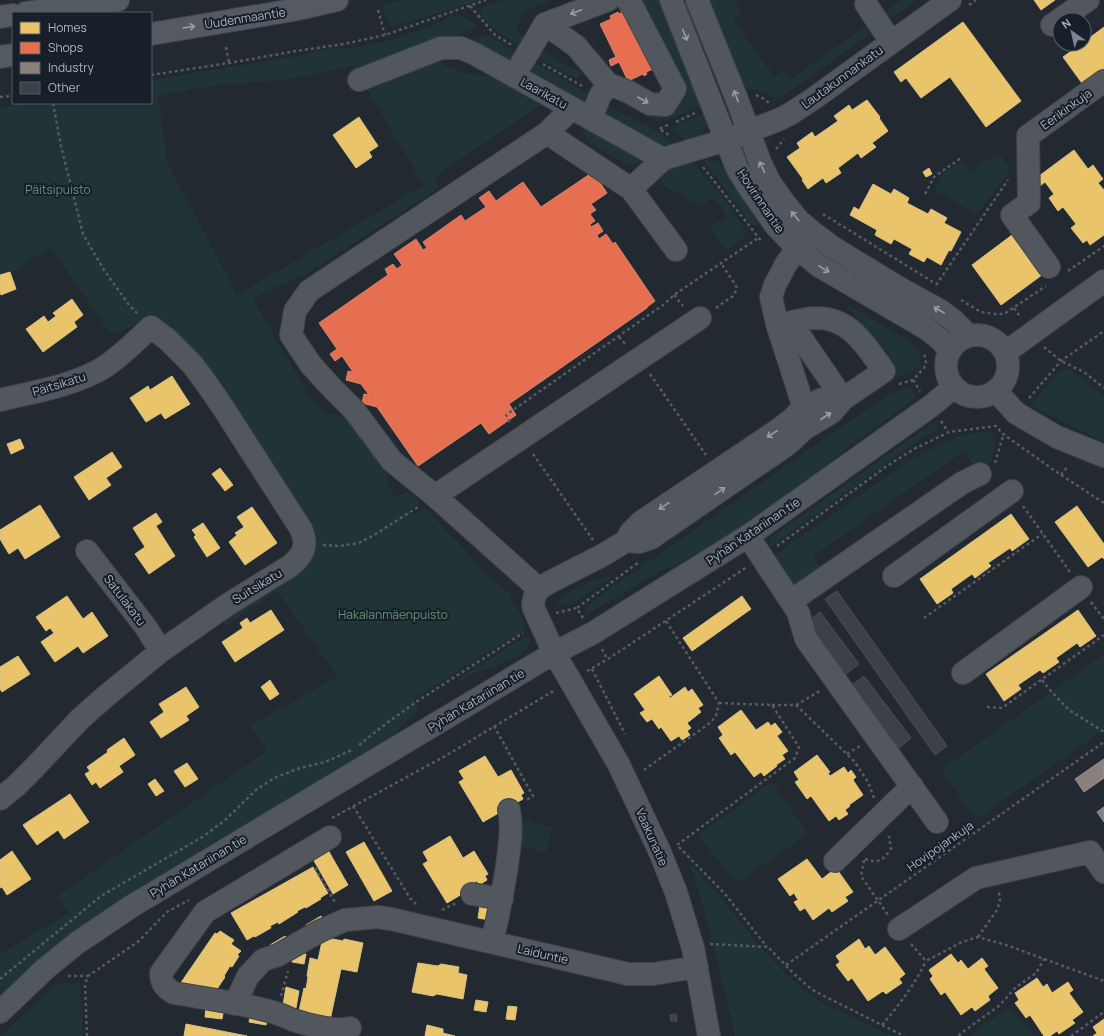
<svg xmlns="http://www.w3.org/2000/svg" width="1104" height="1036" viewBox="0 0 1104 1036" font-family="Manrope,sans-serif">
<style>
.green{fill:#203335}
.homes{fill:#e9c46a;stroke:#d6c085}
.shops{fill:#e76f51;stroke:#d58473}
.industry{fill:#8a817c;stroke:#949191}
.building{fill:#3c4148;stroke:#4a5058}
.lines{fill:none;stroke-linecap:round;stroke-linejoin:round}
.minor-casing{stroke:#3f4449;stroke-width:24}
.major-casing{stroke:#40454d;stroke-width:24}
.path{stroke:#555b61;stroke-width:2.5;stroke-dasharray:3 3;stroke-linecap:butt}
.minor{stroke:#52575e;stroke-width:22}
.major{stroke:#555961;stroke-width:22}
.oneway{stroke:#959eaa}
.oneway2{stroke:#9aa3af}
.labels{text-anchor:middle;dominant-baseline:central;stroke-width:4;stroke-linejoin:round;paint-order:stroke}
.street-label{font-size:12px;fill:#abb5c3;stroke:#171f2a}
.park-label{font-size:12px;fill:#63936d;stroke:#171f2a}
</style>
<rect width="100%" height="100%" fill="#232930"/>
<path class="green" d="M405 0H481L394 26C385 24 385 12 382 4Z
M504 0H551L524 11 516 30 525 38 521 47C511 40 482 24 480 12L483 7Z
M639 0H665L706 104 669 119 659 122 606 95 672 108Z
M702 0H733L742 13 733 20 774 77 784 70 791 79 865 26 870 34 782 97 776 98 757 90 740 88Z
M901 0H918L890 19 886 13V11Z
M458 15 463 16 476 25 475 28 455 37 440 40 359 75 353 66 284 80 218 85 158 96 167 161 237 295 424 185 363 83 434 55 447 67 463 73 485 76 514 84 543 100 541 105 434 177 439 188 303 276 267 291 253 299 281 348 314 403 326 412 351 419 391 479 386 483 396 497 404 493 410 492 420 502 408 511 414 515 425 508 490 577 508 592 525 623 526 627 522 632 497 646 414 699 420 708 397 732 371 752 0 999V954L69 913 56 897 267 751 250 725 338 677 277 591 225 626 220 617 309 554 151 318 112 335 50 247 0 281V108L25 103H151V80L298 56 325 49 357 47 391 40 433 25 450 17Z
M488 35 519 55 511 62 468 41Z
M542 51 582 73 577 77H573L537 57Z
M534 62 588 94 584 101 580 102 532 75 530 71Z
M603 103 665 136 676 144C669 146 664 146 657 144L606 116 602 112Z
M708 112C708 128 703 137 688 142L677 134 670 130 686 121Z
M585 128 643 159 638 162 630 166 591 144 583 132Z
M998 152 1011 169 977 214 934 190 942 175 962 161 971 172Z
M705 159 715 161 723 166 731 172 768 223C762 226 758 227 751 224L705 163Z
M690 161 700 170 731 208 746 232 745 237 728 250H725L710 227 718 221 723 220 727 217 717 202 709 198 703 207 699 206 666 187 662 184 661 175 666 169Z
M846 304 903 337C912 343 930 359 915 370 911 373 905 375 901 377L898 375 880 353Z
M1065 369 1071 370 1104 396V442L1030 405 1057 374Z
M909 388 917 397 839 454 817 475 786 501 723 540 656 574 587 614 586 612 587 607 594 600 860 414C874 405 892 390 909 388Z
M934 422 939 430 925 436 769 548 770 538Z
M988 431 996 441 990 463 979 470 963 452 813 556 824 571 799 589 772 557 907 462 958 436Z
M611 576 610 579 572 604 563 605 555 608C563 589 592 580 611 576Z
M530 636V643L526 649 515 658 471 675 461 681 459 678 525 637Z
M1104 654V730L976 819 941 770Z
M772 782 808 834 737 883 698 835Z
M523 821 552 827 546 852 517 846Z
M690 863 720 896 755 940 776 964 805 992 828 1006 893 1036H735L711 935Z
M59 983H80L83 1036H0Z
M1007 1008 1036 1036H970Z"/>
<path class="homes" d="M1034 0H1055L1041 10Z
M963 22 1021 101 986 127 950 77 921 98 906 78 901 82 894 72Z
M1104 27V71L1084 86 1063 57 1081 44H1084V42Z
M867 100 880 117 879 118 888 131 872 143 876 147 861 158 858 153 838 168 841 173 826 183 823 178 808 189 802 180 803 179 787 157 800 148 797 143 812 132 815 137 838 121 834 116 849 105 852 110Z
M359 117 378 146 369 152 372 157 356 168 333 135Z
M1074 150 1088 169 1093 165 1103 179 1098 183 1104 190V235L1090 245 1087 240 1083 243 1071 228 1076 224 1063 207 1058 211 1049 198 1054 194 1045 182 1040 186 1035 179Z
M929 168 932 174 926 177 923 172Z
M873 184 891 194 894 189 909 198 907 203 928 214 931 209 947 218 944 223 961 232 951 251 949 250 941 265 927 257 924 262 909 254 912 249 894 239 891 244 875 235 877 230 850 215 854 207 859 210Z
M1012 235 1042 275 1001 305 972 265Z
M10 272 16 289 1 295 0 293V275Z
M72 299 83 315 74 322 77 327 43 352 26 329 44 316 48 322 56 316 53 313Z
M172 376 190 404 165 419 161 413 146 422 130 398 148 386 150 390Z
M20 439 24 448 11 454 7 444Z
M112 452 122 467 106 478 111 485 89 500 74 477Z
M220 468 233 485 225 491 212 474Z
M40 505 60 537 25 559 18 548 9 554 0 539V530Z
M1077 506 1104 544V559L1102 557 1088 567 1055 522Z
M252 507 277 543 245 565 229 542 237 535 235 533 244 527 237 517Z
M156 513 162 522 156 526 175 556 149 574 135 554 145 547 133 528Z
M1011 514 1029 539 1012 551 1010 548 988 563 991 566 975 578 972 574 951 589 953 593 937 604 920 579Z
M203 523 220 548 207 557 194 537 196 535 192 530Z
M67 596 83 619 92 612 108 636 83 653 78 646 55 662 41 642 54 633 50 628 46 631 36 617Z
M742 596 751 609 692 651 683 638Z
M271 610 284 630 235 662 222 642 243 628 240 623 247 618 250 623Z
M1078 610 1096 636 1080 647 1077 643 1056 658 1059 662 1043 673 1040 670 1018 685 1021 689 1004 701 986 674Z
M18 656 30 674 2 692 0 689V667Z
M659 676 672 695 669 696 670 698 685 687 688 692 692 689 703 705 698 708 701 712 687 723 691 728 687 731 690 735 682 740 679 736 671 741 661 727 659 729 652 719 647 722 640 713 645 710 634 694Z
M270 680 279 694 270 700 261 687Z
M186 687 199 707 186 716 189 720 161 738 150 722 164 712 159 704Z
M741 710 756 730 768 722 771 726 775 723 782 732 777 736 788 751 782 755 785 759 776 765 777 766 764 776 761 772 754 777 735 752 731 755 719 738 723 735 718 727Z
M124 738 135 755 119 766 123 772 100 788 96 782 92 785 85 774 90 771 87 767 108 752 107 750Z
M817 755 830 772 828 773 830 776 844 767 848 773 851 770 856 777 853 780 863 795 849 805 850 806 845 810 848 814 839 820 836 816 829 821 811 796 807 799 795 782 799 780 794 772Z
M485 756 498 777 511 770 524 793 521 795 523 799 483 822 459 782 464 779 459 771Z
M187 763 198 779 185 787 174 771Z
M155 779 164 791 156 796 148 784Z
M70 794 89 822 64 839 58 830 37 845 23 825Z
M450 836 463 858 474 851 488 874 485 876 487 880 479 885 477 881 466 888 467 891 447 903 423 864 428 861 423 852Z
M364 842 392 891 374 901 346 852Z
M324 843 348 885 333 894 309 852Z
M12 851 31 879 7 895 2 887 0 888V860Z
M807 859 822 879 836 868 853 892 845 897 848 901 832 912 829 908 813 920 805 908 800 911 794 902 798 900 794 893 790 896 778 879Z
M313 867 328 893 320 898 321 899 306 908 305 907 297 911 298 912 279 924 278 922 270 926 271 928 255 937 254 936 247 940 231 913Z
M480 905 492 908 489 920 478 918Z
M321 916 326 925 311 934 306 925Z
M220 931 234 940 231 944 241 951 237 955 239 956 232 967 230 966 224 976 225 977 215 992 180 984 215 933 217 934Z
M285 936 290 945 275 954 270 945Z
M323 937 343 941 344 939 363 943 357 972 341 969 329 1025 299 1011 304 988 306 989 308 977 307 976 310 958 318 960Z
M859 939 865 949 869 946 875 955 885 947 905 974 899 979 902 983 886 994 883 991 868 1001 852 978 848 981 836 965 840 962 836 956Z
M294 952 306 954 304 964 292 962Z
M951 954 958 963 961 960 968 969 982 958 988 966 984 969 998 988 988 996 990 1000 975 1011 972 1007 961 1015 945 992 941 995 930 979 933 976 929 970Z
M418 963 438 966 441 964 459 967 458 973 467 975 463 999 437 994 433 996 412 992Z
M1037 978 1043 987 1047 984 1052 993 1068 982 1073 990 1069 993 1083 1012 1072 1020 1075 1023 1059 1034 1057 1031 1050 1036H1044L1030 1015 1026 1018 1015 1003 1019 1000 1015 993Z
M286 987 299 991 296 1008 283 1005Z
M476 1000 488 1002 486 1012 474 1010Z
M206 1006 224 1008 222 1019 205 1017Z
M508 1006 517 1007 515 1020 506 1019Z
M251 1011 268 1014 266 1025 249 1022Z
M1104 1019V1036H1093L1097 1033 1093 1027Z
M186 1024 247 1036H184Z
M427 1025 443 1029V1033L455 1036H425Z"/>
<path class="shops" d="M625 6 658 67 646 72 647 74 644 76 643 74 628 81 619 62 611 66 609 60 616 57 600 24 611 19 610 16 618 12 619 14 622 13 620 9Z
M593 172 607 193 591 204 596 210 590 214 595 221 590 224 591 227 598 223 603 231 597 235 599 239 606 234 613 244 615 242 655 301 647 307V308L509 404 516 415 489 434 481 423 418 466 377 407 362 403 364 394 369 395 361 384 346 380 348 371 353 372 342 356 335 361 330 354 337 349 319 323 388 275 385 269 393 264 397 269 402 265 394 254 416 239 423 250 427 248 423 242 461 215 465 221 486 207 479 198 489 191 496 201 523 182 541 207Z"/>
<path class="industry" d="M1104 759V778L1084 792 1075 779Z
M1104 807V822L1097 812Z"/>
<path class="building" d="M837 591 947 746 935 755 825 599Z
M820 612 859 664 846 674 807 622Z
M864 676 911 738 899 748 852 685Z
M676 1014 677 1021H671L670 1015Z"/>
<g class="lines">
<g class="minor-casing">
<path id="minor" d="M671 0 737 168 748 186 776 226 798 249 819 266 927 329 942 341 949 350
M697 0 736 97 760 162 769 181 782 200 799 221 811 231 832 247 901 289 941 311 954 321 968 335
M866 4 891 42
M545 24 608 0
M1052 25 1088 0
M514 76 545 24 576 46 608 84 600 96 591 118
M359 80 441 48H461L475 54 663 159 726 140 778 120 790 114 813 99 950 0
M608 84 629 92 650 104 665 105 675 89 630 2 627 0
M547 133 631 189 676 250
M631 189 663 159
M1049 267 1012 215 1029 203 1028 136 1104 81
M791 323 843 399
M946 366a31 31 0 1 1 62 0a31 31 0 1 1-62 0Z
M1006 352 1104 281
M996 391 1016 413 1057 437 1104 456
M0 400C34 392 77 385 106 366 122 355 136 341 151 327L168 340 192 364 204 380 222 406 301 529C308 545 304 555 290 566L227 605 161 651 106 696 80 719 35 767 16 786 0 799
M806 422 802 409V402L797 386 777 324 771 297 775 285 786 264 806 237
M435 496 392 461 354 410 331 387 311 365 291 335 295 311 309 291 547 133 572 108
M748 536 798 612 806 639 937 822
M626 541 639 542 651 538 788 444 804 429 832 412 843 399 884 371C865 345 850 316 813 318 806 318 799 321 792 322 787 324 782 324 777 324
M87 551 145 626 161 651
M894 576 1012 491
M539 589 435 496 700 318
M791 601 962 483 980 474
M963 673 1081 587
M330 837 205 912 161 973C161 983 165 988 174 993 208 999 243 1003 276 1013 282 1015 288 1018 293 1020 308 1025 336 1032 350 1028
M835 861 912 786
M472 894 502 899
M899 929 976 878 1090 852 1104 872
M492 942C498 917 503 892 507 866 509 848 513 829 509 810
M235 1004 248 976 263 960 278 955 320 931 345 920 377 917 391 919 628 974H653L697 967
M0 1012 45 969 77 943 132 906 554 653 593 633 748 536 931 406 954 387
M709 1036 693 948 676 892 659 850 619 765 570 680 554 653 534 609 533 603 535 595 539 589 550 582 603 555 626 541 631 532 641 522 778 430 791 420 802 409 820 400 827 398 835 397 843 399"/>
</g>
<g class="major-casing">
<path id="major" d="M26 13 118 0
M0 17 13 15
M151 34 293 10 337 0
M0 57 13 55"/>
</g>
<path class="path" d="M969 5 976 0
M470 6 495 35 512 45
M378 10 385 35
M226 47 229 63
M543 64 584 87
M151 75 229 63 296 51 344 44 385 35 486 0
M756 95 764 99 769 103
M0 97 13 96
M53 103 61 146 83 234 104 270 129 305 138 314
M676 122 695 113
M668 125 659 129 671 136
M776 149 784 139
M703 167 762 242
M925 194 934 177 961 158
M823 214 933 282
M1068 271 1104 246
M936 285 1008 180
M674 295 683 306
M961 300 981 312 995 314H1004L1046 286
M716 308 733 296 737 289 736 286 721 263
M1014 308 1021 318
M619 337 626 345
M1044 347 1061 361 1084 372 1104 388
M650 374 706 455
M913 380 920 391
M899 384 913 380 924 368 926 363 924 352
M1029 398 1061 361 1104 331
M941 421 948 432
M510 422 506 415 663 305 674 295 758 238
M533 454 593 540
M995 463 1004 433
M1061 475 1068 466
M1023 506 1070 572
M323 545 339 546 359 543 374 535 418 507
M777 546 887 466 914 449 949 432 996 426 1003 434 1061 475 1104 503
M1091 602 1104 619
M556 613 577 608
M583 618 577 608 639 562
M924 618 1042 534
M602 649 607 659
M592 669 625 734
M587 671 608 659 747 567
M1042 680 1049 689 1069 710 1104 732
M719 703 772 705 799 747 795 758 677 845 725 894 767 947
M772 705H796L854 761 868 782 874 798
M796 705 820 691
M987 707 1002 708 1104 635
M494 726 533 796 525 801
M359 745 387 723 416 702 523 633
M847 754 860 746
M644 770 710 723 716 716 719 703 666 621
M353 806 410 898 416 904
M332 818 447 755 555 690
M865 859C878 864 883 860 891 849L889 836
M864 860 861 876 888 915
M315 868 336 904
M442 910 456 903
M978 937 997 910 1000 901 999 892
M710 944 768 947C783 962 798 980 816 992L904 1036
M911 944 926 961 962 942 978 937 1009 946 1104 981
M786 965 1104 742
M68 976H88
M0 979 101 896 204 836 224 821 256 790 274 778 297 769 325 762 352 750
M281 996 288 971
M882 1025C899 1005 914 986 926 961
M87 1036 85 984 88 976 139 941 167 912 189 900
M959 1036 960 1034 1000 1005 1015 988 1036 973 1044 959
M1071 1036 1104 1012"/>
<use href="#minor" class="minor"/>
<use href="#major" class="major"/>
</g>
<defs><path id="oneway-shaft" d="M-6 0H5M1.5-3L5.5 0L1.5 3" fill="none" stroke-width="1.6" stroke-linecap="round" stroke-linejoin="round"/></defs>
<g class="oneway">
<use href="#oneway-shaft" transform="translate(576 12) rotate(159)"/>
<use href="#oneway-shaft" transform="translate(685 35) rotate(68)"/>
<use href="#oneway-shaft" transform="translate(736 96) rotate(-111)"/>
<use href="#oneway-shaft" transform="translate(643 100) rotate(30)"/>
<use href="#oneway-shaft" transform="translate(762 167) rotate(-115)"/>
<use href="#oneway-shaft" transform="translate(795 216) rotate(-130)"/>
<use href="#oneway-shaft" transform="translate(824 269) rotate(31)"/>
<use href="#oneway-shaft" transform="translate(939 310) rotate(-150)"/>
<use href="#oneway-shaft" transform="translate(826 416) rotate(-33)"/>
<use href="#oneway-shaft" transform="translate(772 434) rotate(147)"/>
<use href="#oneway-shaft" transform="translate(720 491) rotate(-35)"/>
<use href="#oneway-shaft" transform="translate(664 506) rotate(146)"/>
</g>
<use class="oneway2" href="#oneway-shaft" transform="translate(189 27) rotate(-9)"/>
<g class="labels">
<g class="street-label">
<text transform="translate(245 18) rotate(-9)">Uudenmaantie</text>
<text transform="translate(842 77) rotate(-36)">Lautakunnankatu</text>
<text transform="translate(544 93) rotate(29)">Laarikatu</text>
<text transform="translate(1066 109) rotate(-36)">Eerikinkuja</text>
<text transform="translate(761 201) rotate(56)">Hovirinnantie</text>
<text transform="translate(59 384) rotate(-17)">Päitsikatu</text>
<text transform="translate(753 531) rotate(-34)">Pyhän Katariinan tie</text>
<text transform="translate(257 586) rotate(-31)">Suitsikatu</text>
<text transform="translate(125 600) rotate(53)">Satulakatu</text>
<text transform="translate(476 700) rotate(-31)">Pyhän Katariinan tie</text>
<text transform="translate(652 837) rotate(66)">Vaakunatie</text>
<text transform="translate(940 846) rotate(-35)">Hovipojankuja</text>
<text transform="translate(198 866) rotate(-31)">Pyhän Katariinan tie</text>
<text transform="translate(543 954) rotate(13)">Laiduntie</text>
</g>
<g class="park-label">
<text x="58" y="189">Päitsipuisto</text>
<text x="393" y="614">Hakalanmäenpuisto</text>
</g>
</g>
<rect x="12" y="12" width="140" height="92" fill="#171f2a" stroke="#525b67"/>
<rect x="20" y="22" width="20" height="12" fill="#e9c46a" stroke="#525b67"/>
<text x="48" y="32" font-size="12" fill="#abb5c3">Homes</text>
<rect x="20" y="42" width="20" height="12" fill="#e76f51" stroke="#525b67"/>
<text x="48" y="52" font-size="12" fill="#abb5c3">Shops</text>
<rect x="20" y="62" width="20" height="12" fill="#8a817c" stroke="#525b67"/>
<text x="48" y="72" font-size="12" fill="#abb5c3">Industry</text>
<rect x="20" y="82" width="20" height="12" fill="#3c4148" stroke="#525b67"/>
<text x="48" y="92" font-size="12" fill="#abb5c3">Other</text>
<g transform="translate(1072 32) rotate(326)"><circle r="19" fill="#171f2a" stroke="#525b67"/>
<path d="M0-3L7 15L0 10L-7 15Z" fill="#7b8490"/>
<text y="-6" font-size="11" font-weight="bold" text-anchor="middle" fill="#abb5c3">N</text>
</g>
</svg>
